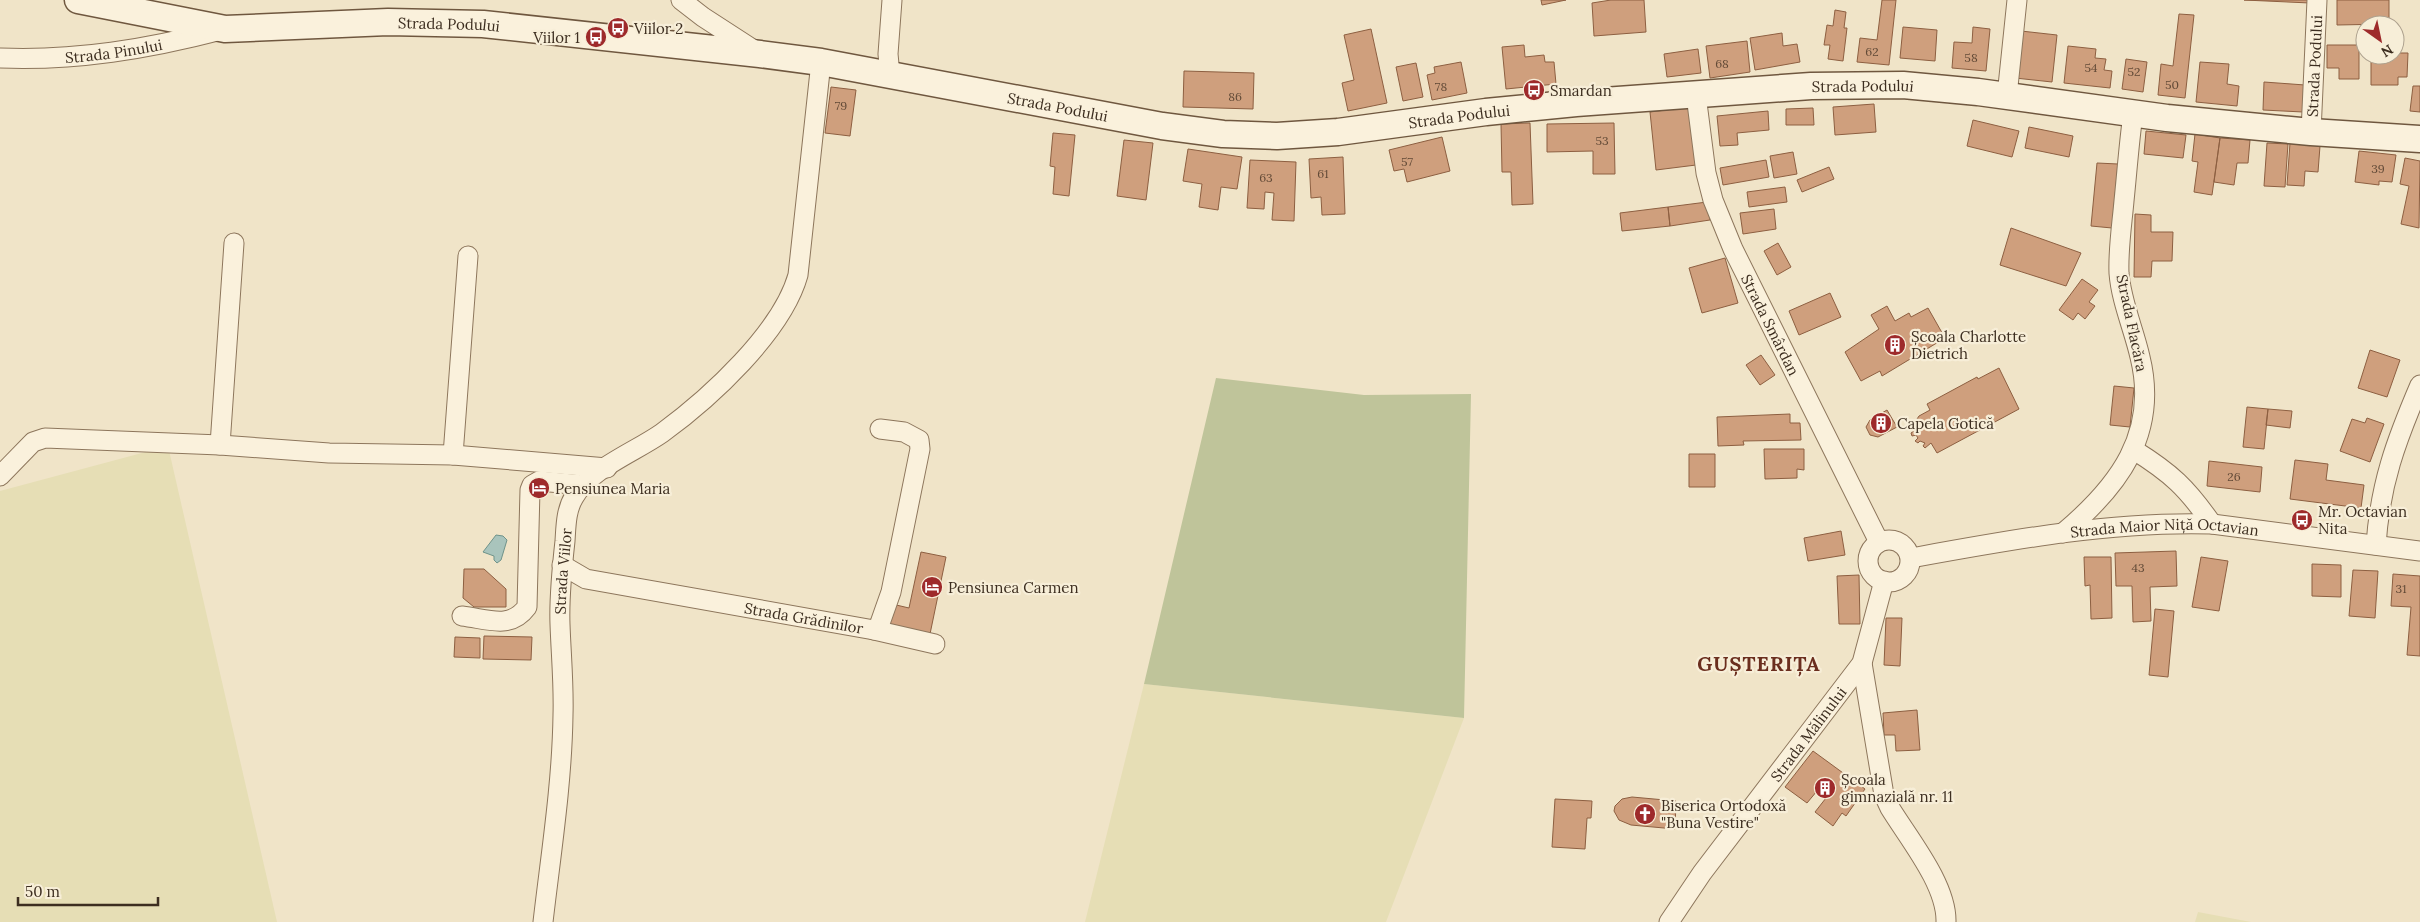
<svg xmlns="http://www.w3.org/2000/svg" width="2420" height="922" viewBox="0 0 2420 922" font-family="Lora,serif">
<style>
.farmland{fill:#e6deb5}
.cemetery{fill:#bfc49a}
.water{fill:#a9c4bc;stroke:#6f938a}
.building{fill:#cf9f7d;stroke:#8d5f41}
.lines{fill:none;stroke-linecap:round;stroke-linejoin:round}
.street-casing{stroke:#8d765c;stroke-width:21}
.secondary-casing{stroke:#6f573f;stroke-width:29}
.street{stroke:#faf1dc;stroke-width:19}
.secondary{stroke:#faf1dc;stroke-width:26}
.labels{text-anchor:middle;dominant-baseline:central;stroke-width:4.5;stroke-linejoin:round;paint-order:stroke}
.number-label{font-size:12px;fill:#624a37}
.street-label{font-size:15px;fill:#3d2e20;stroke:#f7eed8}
.poi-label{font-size:15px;fill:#3d2e20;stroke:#f7eed8;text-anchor:start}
.district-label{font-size:20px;font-weight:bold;letter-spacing:1px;fill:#6b2e1e;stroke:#f7eed8}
</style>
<rect width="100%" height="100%" fill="#f0e4c8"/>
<path class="farmland" d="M168 446 277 922H0V491Z
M1144 684 1464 718 1386 922H1085Z
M2198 912 2251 922H2195Z"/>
<path class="cemetery" d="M1216 378 1364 395 1471 394 1464 718 1144 684Z"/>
<path class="water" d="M496 535 503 536 507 540 501 560 497 563 494 560V556L483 552Z"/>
<path class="building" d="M1541 0H1566L1542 5Z
M1611 0H1644L1646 32 1594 36 1592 3Z
M1882 0H1896L1889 65 1857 62 1860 38 1877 40Z
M2244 0H2310V3Z
M2337 0H2389V24L2337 25Z
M1835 10 1846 12 1844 28H1847L1843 61 1828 59 1830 45H1824L1827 25 1833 26Z
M2179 14 2194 15 2185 98 2158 95 2161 64 2173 66Z
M1903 27 1937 30 1935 61 1900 58Z
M1973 27 1990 29 1986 71 1952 68 1954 42 1972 43Z
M1371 29 1387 103 1348 111 1342 83 1354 80 1344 35Z
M2021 31 2057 35 2052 82 2015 78Z
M1782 33 1783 46 1797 44 1800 62 1755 70 1750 38Z
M1747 41 1750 72 1710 78 1706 46Z
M1524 45 1525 57 1544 55 1545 62H1554L1556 84 1506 89 1502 47Z
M2327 45H2359V79H2339V68H2327Z
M2068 46 2096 49 2095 58 2106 59 2104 70 2112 71 2110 88 2064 83Z
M2395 48H2398V53H2408L2407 77H2398V85H2371V55H2395Z
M1698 49 1701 73 1667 77 1664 54Z
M2126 59 2147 62 2143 92 2122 89Z
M1461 62 1467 93 1432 100 1427 75 1435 73 1434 67Z
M2200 62 2229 64 2227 84 2239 86 2237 106 2196 102Z
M1416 63 1423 97 1403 101 1396 67Z
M1184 71 1254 73 1253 109 1183 107Z
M2264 82 2305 85 2303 112 2263 110Z
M2413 86H2420V112L2410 111Z
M831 87 856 90 850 136 825 133Z
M1874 104 1876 132 1835 135 1833 107Z
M1689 107 1696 165 1656 170 1650 112Z
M1813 108 1814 125H1786V109Z
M1768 111 1769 130 1737 133 1738 145 1720 146 1717 116Z
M1973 120 2019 131 2012 157 1967 146Z
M1530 123 1533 204 1512 205 1511 172H1502L1501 124Z
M1614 123 1615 174H1593V151L1547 152V124Z
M2029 127 2073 136 2069 157 2025 148Z
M2146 131 2186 135 2183 158 2144 154Z
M1053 133 1075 135 1069 196 1053 194 1055 167 1050 166Z
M2195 134 2220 138 2212 195 2194 192 2198 162 2192 161Z
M1442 137 1450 171 1407 182 1404 169 1394 171 1389 150Z
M2220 138 2250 140 2248 163H2237L2234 185 2214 182Z
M1124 140 1153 143 1146 200 1117 196Z
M2267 143 2288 144 2285 187 2264 186Z
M2290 143 2320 146 2318 172 2305 171 2304 186 2287 185Z
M1188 149 1242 157 1237 189 1221 187 1218 210 1199 207 1202 184 1183 181Z
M2359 151 2396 155 2392 182 2379 181V185L2355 182Z
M1793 152 1797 174 1774 178 1770 156Z
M1343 157 1345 214 1322 215 1321 197 1311 198 1309 159Z
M2405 158 2420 161 2419 228 2401 224 2409 186 2400 184Z
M1250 160 1296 162 1294 221 1272 220 1274 193 1265 192 1264 209 1247 208Z
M1766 160 1769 177 1723 185 1720 168Z
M2097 163 2118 164 2112 228 2091 226Z
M1829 167 1834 179 1802 192 1797 180Z
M1785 187 1787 202 1749 207 1747 192Z
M1707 202 1710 220 1670 226 1668 207Z
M1668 207 1670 226 1622 231 1620 213Z
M1774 209 1776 229 1743 234 1740 213Z
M2135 214 2151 215V232H2173L2172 261H2152L2151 277H2134Z
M2011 228 2081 253 2066 286 2000 265Z
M1778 243 1791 267 1777 275 1764 251Z
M1725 258 1738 303 1702 313 1689 268Z
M2082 279 2098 290 2089 302 2095 306 2085 319 2078 313 2073 320 2059 310Z
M1830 293 1841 317 1799 335 1789 311Z
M1887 306 1895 321 1909 313 1911 317 1928 308 1945 338 1882 376 1880 371 1861 381 1845 352 1879 329 1871 315Z
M2370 350 2400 360 2387 397 2358 388Z
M1761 355 1775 375 1760 385 1746 365Z
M1999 368 2019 409 1937 453 1931 443 1925 448 1923 446 1925 443 1920 441 1918 443 1915 441 1918 438 1916 435 1912 436 1911 433 1914 431 1915 422 1919 416 1930 410 1927 404 1977 377 1978 379Z
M2114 386 2134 388 2130 427 2110 425Z
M2247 407 2268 409 2264 449 2243 447Z
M2268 409 2292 411 2290 428 2266 425Z
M1887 410 1897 427 1878 437 1870 435 1866 427 1870 420Z
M1790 414V423H1800L1801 440 1743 441 1744 445 1718 446 1717 417Z
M2367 418 2384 424 2370 462 2340 451 2352 419 2365 423Z
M1764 449H1804V470L1797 469V478L1765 479Z
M1689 454H1715V487H1689Z
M2295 460 2328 464 2326 480 2364 485 2361 508 2290 499Z
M2209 461 2262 467 2260 492 2207 486Z
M1841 531 1845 555 1808 561 1804 538Z
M2176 551 2177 586 2150 587 2151 621 2133 622 2132 586H2116L2115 553Z
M921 552 946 557 930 634 888 626 892 604 909 608Z
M2084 557H2111L2112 618 2091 619 2090 585 2085 586Z
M2201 557 2228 561 2219 611 2192 607Z
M2312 564 2341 565V597L2312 596Z
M464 569H484L506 589V607H474L463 598Z
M2353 570 2378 571 2375 618 2349 616Z
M2393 574 2420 576V656L2407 655 2411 607 2391 606Z
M1859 575 1860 624H1839L1837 576Z
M2155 609 2174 611 2168 677 2149 675Z
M1886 618H1902L1900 666 1884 665Z
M484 636 532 637 531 660 483 659Z
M455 637 480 638V658L454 657Z
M1917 710 1920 750 1896 751 1895 735H1884L1883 713Z
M1813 751 1865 789 1846 816 1842 813 1833 826 1815 812 1826 798 1817 791 1807 803 1785 787Z
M1632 797 1676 801 1675 829 1631 825 1619 820 1614 811 1615 806 1622 799Z
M1555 799 1592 801 1591 818H1587L1585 849 1552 847Z"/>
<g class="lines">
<g class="street-casing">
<g id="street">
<path d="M681 0 703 17 757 52"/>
<path id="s1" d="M0 58C76 61 148 49 221 30"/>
<path d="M890 75 888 54 892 0"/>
<path id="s2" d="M1696 95 1706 173 1713 200 1733 249 1879 542"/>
<path d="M2007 96 2017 0"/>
<path id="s3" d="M2311 132 2317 0"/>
<path d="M220 445 234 243"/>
<path d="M2134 450C2171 473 2187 488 2212 524"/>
<path d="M453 455 468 256"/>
<path d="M0 476 33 442 45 438 220 445 329 453 453 455 607 468"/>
<path d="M2063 533C2118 487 2159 434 2140 357 2134 330 2121 301 2119 273 2118 249 2122 224 2124 201 2127 172 2129 143 2133 114"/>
<circle cx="1889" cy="561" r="21"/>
<path d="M2376 545C2380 484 2396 441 2420 385"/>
<path id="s4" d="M1911 558C2010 540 2111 521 2212 524L2420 551"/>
<path id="s5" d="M562 565 586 579 874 630 879 626 891 592 920 449 919 440 904 432 880 429"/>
<path d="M462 616C488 619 510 630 527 607L530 490 532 485 539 481 583 485"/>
<path d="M874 630 935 644"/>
<path d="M1862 663 1884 795 1890 808C1909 839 1947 885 1946 922"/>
<path id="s6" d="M543 922C551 853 562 784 563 715 564 685 561 654 560 624 559 597 562 568 565 541 566 526 566 510 574 497 590 469 635 452 662 433 710 398 782 332 798 275L821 62"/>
<path id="s7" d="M1669 922 1702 873 1862 663 1884 581"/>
</g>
</g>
<g class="secondary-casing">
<g id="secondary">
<path id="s8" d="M78 0 225 29 388 22 483 24 760 54 821 62 1162 126 1223 134 1277 136 1338 132 1486 112 1576 103 1811 86 1903 85 1978 92 2167 118 2311 132 2420 139"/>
</g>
</g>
<use href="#street" class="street"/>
<use href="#secondary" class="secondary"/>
</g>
<defs>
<g id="bus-disc" transform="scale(1.125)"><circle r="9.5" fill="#9e2a2b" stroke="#f7eed8"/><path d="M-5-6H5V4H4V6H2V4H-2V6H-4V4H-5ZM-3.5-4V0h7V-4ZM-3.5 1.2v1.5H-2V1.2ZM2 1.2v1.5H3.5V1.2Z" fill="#fff"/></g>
<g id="building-disc" transform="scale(1.125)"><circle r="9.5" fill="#9e2a2b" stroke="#f7eed8"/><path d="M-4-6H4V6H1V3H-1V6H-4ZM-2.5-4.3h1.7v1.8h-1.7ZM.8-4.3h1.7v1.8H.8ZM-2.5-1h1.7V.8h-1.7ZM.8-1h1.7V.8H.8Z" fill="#fff"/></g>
<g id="hotel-disc" transform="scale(1.125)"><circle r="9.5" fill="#9e2a2b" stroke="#f7eed8"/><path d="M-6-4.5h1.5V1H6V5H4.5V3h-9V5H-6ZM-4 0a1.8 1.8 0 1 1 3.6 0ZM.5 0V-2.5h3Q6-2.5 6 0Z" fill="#fff"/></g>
<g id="church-disc" transform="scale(1.125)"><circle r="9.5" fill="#9e2a2b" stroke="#f7eed8"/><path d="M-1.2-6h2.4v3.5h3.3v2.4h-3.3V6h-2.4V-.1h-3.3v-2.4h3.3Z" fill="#fff"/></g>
</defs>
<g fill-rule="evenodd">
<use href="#bus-disc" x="618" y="28"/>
<use href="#bus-disc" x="596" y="37"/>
<use href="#bus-disc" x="1534" y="90"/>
<use href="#building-disc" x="1895" y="345"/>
<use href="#building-disc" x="1881" y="423"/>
<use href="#hotel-disc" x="539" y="488"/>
<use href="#bus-disc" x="2302" y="520"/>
<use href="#hotel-disc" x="932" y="587"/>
<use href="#building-disc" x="1825" y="788"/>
<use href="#church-disc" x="1645" y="814"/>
</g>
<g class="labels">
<g class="number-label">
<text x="1872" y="51">62</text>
<text x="1971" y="57">58</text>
<text x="1722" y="63">68</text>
<text x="2091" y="67">54</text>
<text x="2134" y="71">52</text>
<text x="2172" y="84">50</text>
<text x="1441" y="86">78</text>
<text x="1235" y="96">86</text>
<text x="841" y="105">79</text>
<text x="1602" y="140">53</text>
<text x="1407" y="161">57</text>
<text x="2378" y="168">39</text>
<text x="1323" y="173">61</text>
<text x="1266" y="177">63</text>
<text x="2234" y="476">26</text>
<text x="2138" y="567">43</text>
<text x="2401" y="588">31</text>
</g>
<g class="street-label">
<text stroke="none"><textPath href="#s8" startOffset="374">Strada Podului</textPath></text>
<text stroke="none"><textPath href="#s1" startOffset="114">Strada Pinului</textPath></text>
<text stroke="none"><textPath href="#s3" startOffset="66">Strada Podului</textPath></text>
<text stroke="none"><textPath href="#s8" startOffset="1799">Strada Podului</textPath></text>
<text stroke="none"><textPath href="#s8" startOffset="989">Strada Podului</textPath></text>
<text stroke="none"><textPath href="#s8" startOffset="1394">Strada Podului</textPath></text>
<text transform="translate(2132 323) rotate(78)">Strada Flacăra</text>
<text stroke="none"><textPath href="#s2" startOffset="244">Strada Smârdan</textPath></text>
<text stroke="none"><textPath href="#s4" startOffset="256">Strada Maior Niță Octavian</textPath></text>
<text stroke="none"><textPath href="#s6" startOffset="352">Strada Viilor</textPath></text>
<text stroke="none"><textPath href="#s5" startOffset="249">Strada Grădinilor</textPath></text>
<text stroke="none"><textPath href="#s7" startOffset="234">Strada Mălinului</textPath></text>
</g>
<g class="poi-label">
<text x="634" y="28">Viilor 2</text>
<text x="580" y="37" text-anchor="end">Viilor 1</text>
<text x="1550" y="90">Smardan</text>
<text x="1911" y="336">Școala Charlotte<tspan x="1911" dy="17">Dietrich</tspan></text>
<text x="1897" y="423">Capela Gotică</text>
<text x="555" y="488">Pensiunea Maria</text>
<text x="2318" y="511">Mr. Octavian<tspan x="2318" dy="17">Nita</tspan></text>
<text x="948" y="587">Pensiunea Carmen</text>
<text x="1841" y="779">Școala<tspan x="1841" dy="17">gimnazială nr. 11</tspan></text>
<text x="1661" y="805">Biserica Ortodoxă<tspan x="1661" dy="17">"Buna Vestire"</tspan></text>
</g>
<g class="district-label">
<text x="1759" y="663">GUȘTERIȚA</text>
</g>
</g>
<g transform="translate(2380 40) rotate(147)"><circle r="24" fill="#f7eed8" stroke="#ada18e"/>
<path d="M0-4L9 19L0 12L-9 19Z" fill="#9e2a2b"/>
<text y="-8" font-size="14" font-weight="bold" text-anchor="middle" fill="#3d2e20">N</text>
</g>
<path d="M18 897v8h140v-8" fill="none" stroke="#3d2e20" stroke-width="2.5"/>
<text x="25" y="897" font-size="15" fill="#3d2e20" stroke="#f7eed8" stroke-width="4" paint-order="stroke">50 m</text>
</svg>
